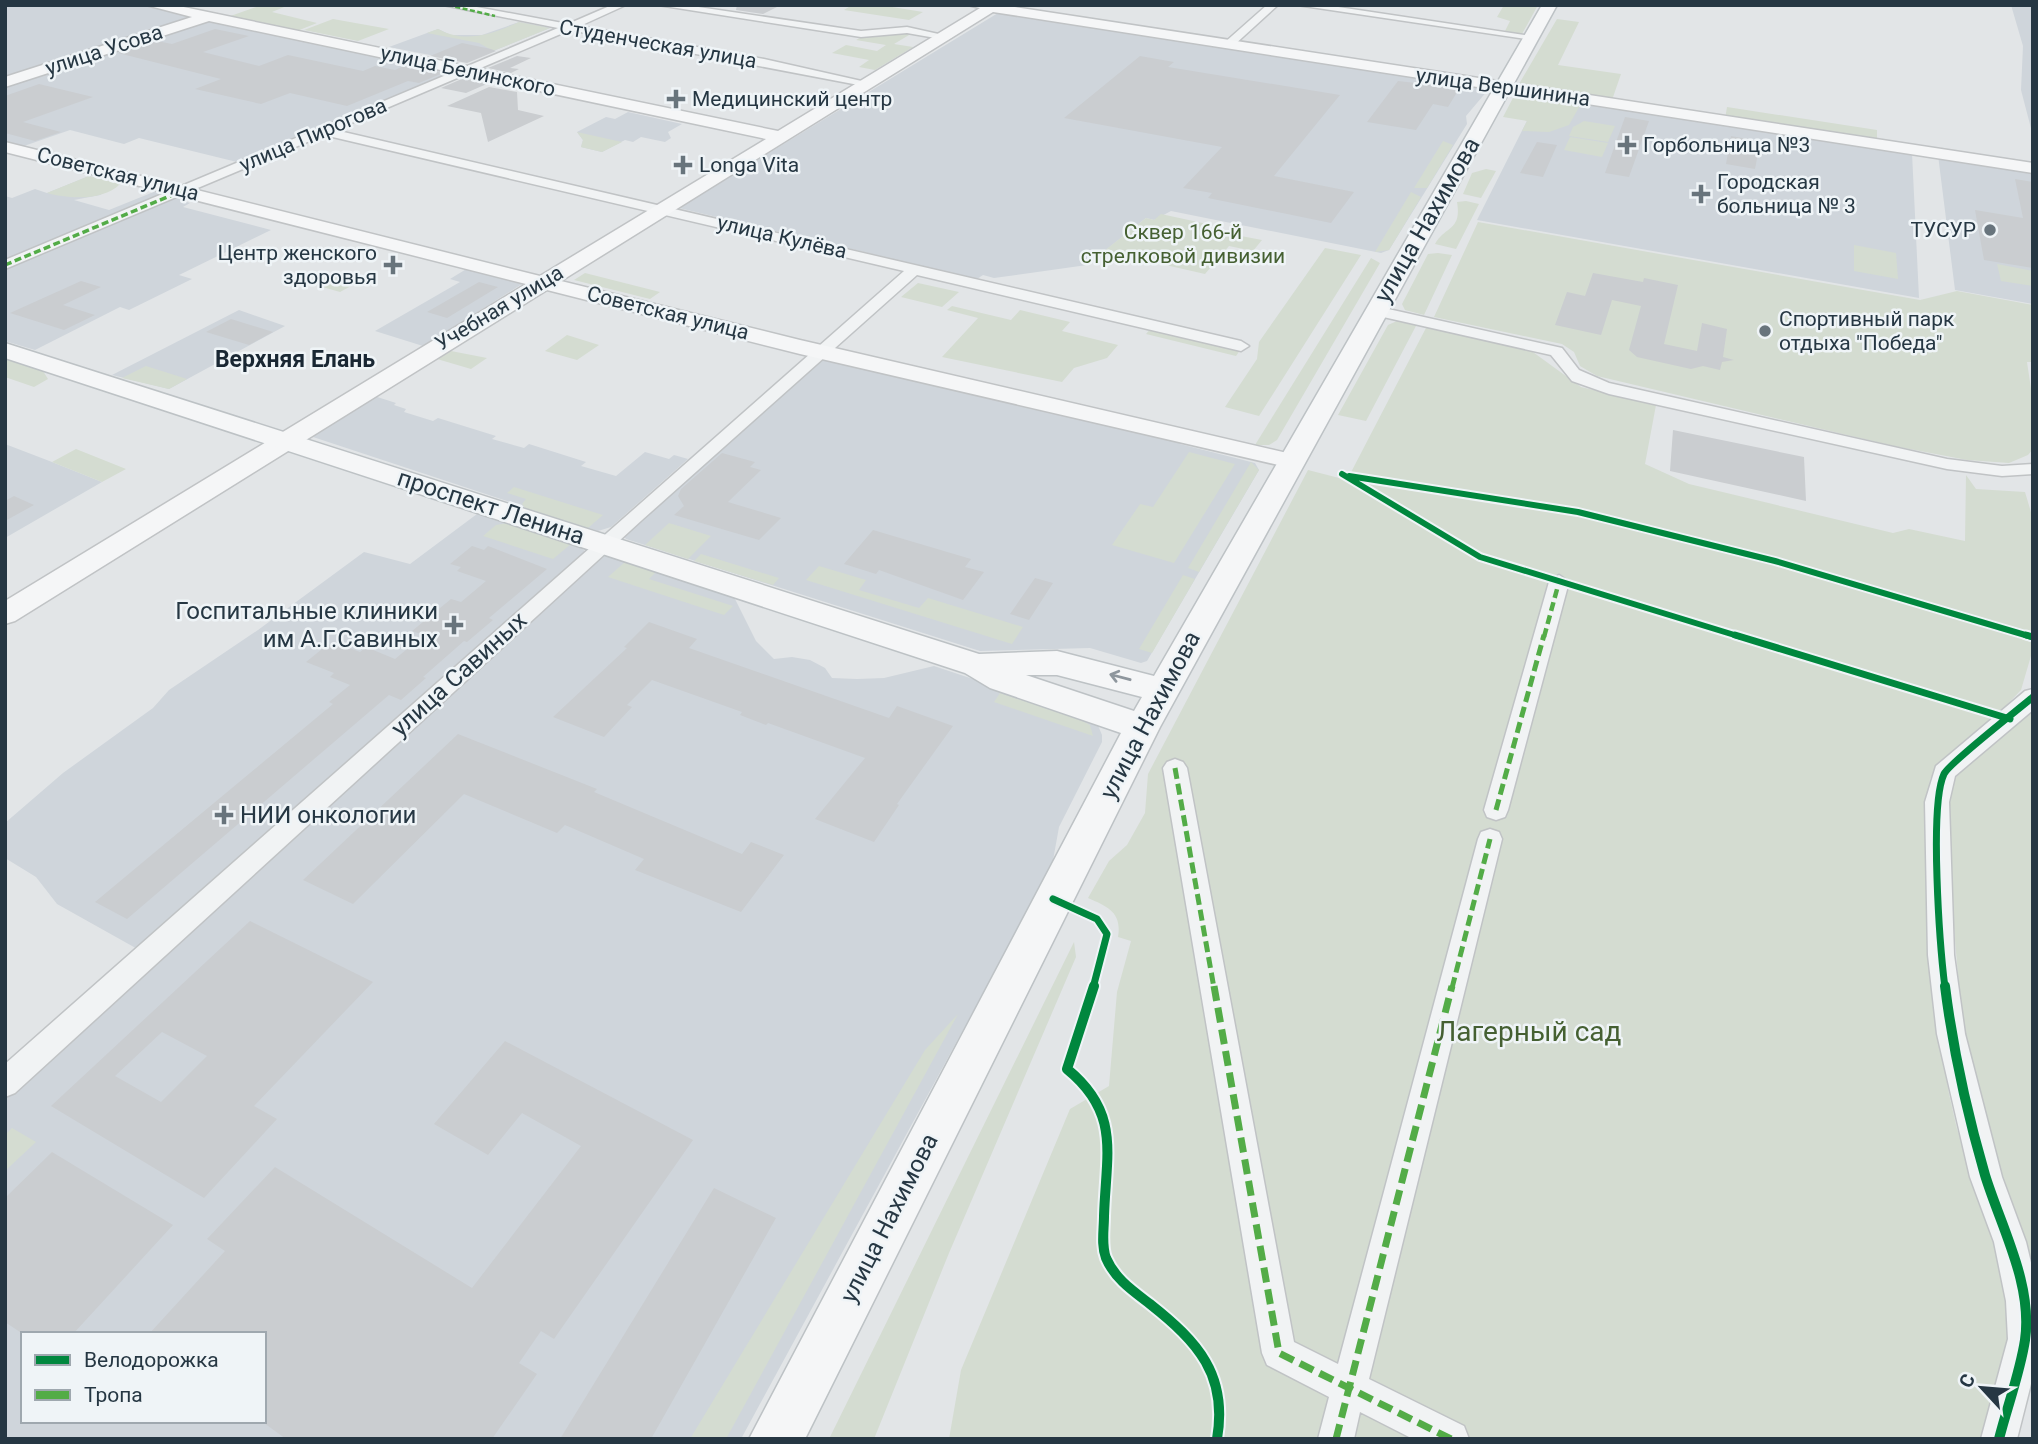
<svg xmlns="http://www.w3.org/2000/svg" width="2038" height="1444" viewBox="0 0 2038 1444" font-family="Roboto,sans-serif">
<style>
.built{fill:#cfd5db;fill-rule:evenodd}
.green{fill:#d4dcd1}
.building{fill:#cacdd0;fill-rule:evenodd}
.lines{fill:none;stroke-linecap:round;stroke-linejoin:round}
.street-casing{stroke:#c0c3c5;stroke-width:3}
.secondary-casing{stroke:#c0c3c5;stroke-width:3}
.primary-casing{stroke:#bdc2c5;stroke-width:3}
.street{fill:#f1f3f4;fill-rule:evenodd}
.secondary{fill:#f5f6f7;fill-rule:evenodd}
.primary{fill:#f5f6f7;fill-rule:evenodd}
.quiet-far4{stroke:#53ac47;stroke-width:2.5;stroke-dasharray:5 2.5;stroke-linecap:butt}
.quiet-far3{stroke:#53ac47;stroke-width:3.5;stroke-dasharray:7 3.5;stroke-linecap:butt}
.quiet-far2{stroke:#53ac47;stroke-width:4.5;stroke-dasharray:9 4.5;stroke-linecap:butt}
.quiet-far1{stroke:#53ac47;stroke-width:5;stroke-dasharray:11 5;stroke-linecap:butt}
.quiet{stroke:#53ac47;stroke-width:7;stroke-dasharray:15 7;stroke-linecap:butt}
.cycleway-far2-casing{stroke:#eff4f7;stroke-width:10}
.cycleway-far1-casing{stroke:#eff4f7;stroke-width:11}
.cycleway-casing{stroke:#eff4f7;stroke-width:14}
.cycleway-far2{stroke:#00873e;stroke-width:6}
.cycleway-far1{stroke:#00873e;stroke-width:7}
.cycleway{stroke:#00873e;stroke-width:10}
.oneway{stroke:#8e969d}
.poi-dot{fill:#68747c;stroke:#eff4f7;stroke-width:2.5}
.labels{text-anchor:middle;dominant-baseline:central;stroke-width:5;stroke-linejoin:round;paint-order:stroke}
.far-street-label{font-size:21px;fill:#263743;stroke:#eff4f7}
.far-poi-label{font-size:21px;fill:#263743;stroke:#eff4f7;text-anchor:start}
.far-park-label{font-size:21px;fill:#456032;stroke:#eff4f7}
.far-quarter-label{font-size:23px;font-weight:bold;fill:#192733;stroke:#eff4f7}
.street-label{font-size:24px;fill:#263743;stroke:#eff4f7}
.poi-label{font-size:24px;fill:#263743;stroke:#eff4f7;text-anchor:end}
.near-park-label{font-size:28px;fill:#456032;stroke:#eff4f7}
</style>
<rect width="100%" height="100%" fill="#e2e5e7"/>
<path class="built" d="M5 5H140L193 17 5 79Z
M2011 5H2033V136L2021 90 2023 46Z
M998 13 1487 88 1488 90 1466 116 1467 124 1389 250 1381 253 1171 211 1154 220 1146 218 1087 265 994 278 983 275 977 279 679 208Z
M204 21 375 55 455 72 241 163 139 138 124 144 70 130 24 146 5 142V85Z
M519 22 550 28 466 62 389 47 438 29 451 35H482Z
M1540 95 1912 153 1919 298 1477 220Z
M628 112 682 124 668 132 671 138 665 142 641 137 633 142 625 140 602 152 581 147 583 140 577 132 606 117 615 119Z
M1938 155 2033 170V304L1955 290Z
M89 176 120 184 100 195 74 200 109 210 161 189 189 197 181 200 190 203 183 207 271 230 179 275 192 279 129 310 120 307 35 350 5 341V196L12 198 35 189 47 193Z
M468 268 522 284 423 346 375 331 460 282 450 279Z
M239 310 285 326 169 389 112 375Z
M822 357 1179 441 1180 444 1255 463 1259 470 1147 661 1141 663 1090 648 980 651 626 539 624 536Z
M371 395 396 403 394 405 406 409 404 412 433 421 438 418 496 436 492 439 524 448 529 444 586 462 581 466 616 476 645 452 669 459 674 455 688 459 611 527 598 531 310 436Z
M5 444 52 462 102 482 5 538Z
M477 514 578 546 585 551 141 951 57 904 36 877 5 858V823L63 773 153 708 169 690 258 630 364 552 410 564Z
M609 556 734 597 756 641 774 659 792 657 810 660 825 668 832 678 857 679 884 678 934 666 1087 717 1097 723 1102 735V742L1059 827 1052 866 741 1439H5V1095L598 557ZM23 1334H264V1421H23Z"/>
<path class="green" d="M262 5H289L272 12 317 23 297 31 222 19Z
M852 5H880L923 12 909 20 844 10Z
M1504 5H1538L1522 34 1505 31 1510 21 1497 17Z
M333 19 389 29 358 41 304 30Z
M1557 19 1579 22 1558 65 1621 74 1612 100 1519 84Z
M519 22 550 28 493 51 479 43 427 33 438 29C465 44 493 34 519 22Z
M914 32 894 44 913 47 875 70 859 67 869 60 832 53 846 45 877 51 886 45 856 40 865 35Z
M1529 94 1582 102 1569 125 1549 132 1522 131 1527 121 1503 117 1514 96 1526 98Z
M1727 107 1877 130V143L1725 119Z
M1584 121 1615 126 1608 142 1569 136 1573 127Z
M577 132 622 142 602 152 581 147 583 140Z
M1570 137 1608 143 1602 157 1564 150Z
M1443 141 1453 145 1427 188H1414Z
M1486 169 1496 171 1481 198 1463 194 1472 173Z
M89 176 120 184C104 201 68 199 47 193Z
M1411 192 1421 197 1389 250 1375 252Z
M1466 201 1479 204 1456 249 1435 244C1445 226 1462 231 1457 202Z
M1161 214 1207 224 1204 229 1262 240 1253 251 1229 246 1205 274 1104 251 1146 218 1154 220Z
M1478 222 1920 300 1957 291 2033 305V362H2027L2033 402V449L2028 455 2009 463 1967 460 1894 446 1597 376 1580 366 1574 352 1562 344 1434 317Z
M1854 245 1896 253 1898 279 1854 271Z
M1325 248 1361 255 1259 416 1225 407 1257 359 1259 342Z
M1438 253 1452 255 1424 315 1405 310 1402 304 1428 254Z
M1371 258 1380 263 1277 440 1269 445H1255Z
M1997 264 2033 271V286L2001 281Z
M335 271 364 279 340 292 312 284Z
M585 273 660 292 650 299 574 280Z
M918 283 959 292 942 307 901 297Z
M952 306 1011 320 1020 310 1070 322 1062 331 1118 345 1107 358 1074 368 1062 382 942 357 978 318 947 310Z
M1397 321 1417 324 1366 421 1338 415 1388 325Z
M1427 326 1526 347 1581 387 1656 405 1645 464 1689 484 1893 533 1909 529 1965 541 1966 475 1976 489 2025 492 2033 519V649L2021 690 2001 711 1948 755 1930 779 1925 826 1937 1023 1949 1094 1957 1129 2007 1270 2009 1362 1981 1439H949L961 1370 1070 1109 1109 1086 1117 992 1131 941 1118 937C1122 913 1109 907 1088 898L1109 861 1127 845 1145 813 1148 774 1308 470 1347 480Z
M1152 327 1241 349 1236 356 1146 334Z
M567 335 599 345 577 360 545 351Z
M451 351 487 358 471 369 437 359Z
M5 359 43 371 48 379 34 387 5 377Z
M146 366 187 379 169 389 122 378Z
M76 449 126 469 102 482 52 462Z
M1189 452 1235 464 1174 563 1112 545 1140 504 1153 507Z
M1251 462 1259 470 1199 572 1188 568Z
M514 487 603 515 588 528 525 508 522 504 526 499 507 493Z
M507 523 571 544 553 559 483 536 496 525Z
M669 523 711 536 688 559 645 545Z
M701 554 779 578 773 585 694 561Z
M625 562 656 572 649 579 733 606 724 615 608 577Z
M819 566 866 580 859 590 919 608 928 598 1023 627 1012 644 806 580Z
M1183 575 1195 579 1152 653 1139 649Z
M1000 693 1081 720 1090 725 1093 736 994 702Z
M2033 710V1266L1978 1112 1964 1046 1948 857 1947 802 1950 784 1967 765Z
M1074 942 1076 957 949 1253 874 1439H829Z
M958 1014 726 1439H690L925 1050Z
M12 1128 36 1142 5 1171V1135Z"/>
<path class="building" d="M737 5H781L763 14 736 10Z
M215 29 249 36 203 52 259 66 288 55 363 71 375 66 395 70 406 65 443 73 419 83 408 81 347 106 290 93 261 104 195 89 221 79 118 53 157 41 172 44Z
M462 43 491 49 496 51 467 63 430 56Z
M517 56 531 58 510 68 519 69 511 73 488 68Z
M1140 56 1174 62 1168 67 1340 95 1274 176 1354 192 1331 223 1208 198 1212 193 1183 188 1222 147 1064 118Z
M464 78 489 83 466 93 441 88Z
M1398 81 1424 84 1459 89 1448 107 1433 104 1416 130 1367 122Z
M39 84 93 97 23 122 61 132 35 141 5 133V96Z
M489 87 517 92 518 110 544 116 488 142 481 113 447 106Z
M1625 117 1649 121 1629 177 1605 173Z
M1731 136 1748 139 1747 146 1759 148 1755 169 1726 164Z
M1537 142 1557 145 1543 177 1520 173Z
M2015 179 2033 182V268L1984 260 1975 210 2023 218Z
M1593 273 1643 282 1644 278 1678 285 1664 344 1697 351 1702 323 1727 329 1723 357 1734 360 1722 362 1720 370 1703 366 1691 369 1637 357 1629 350 1641 306 1612 300 1601 335 1555 325 1567 292 1585 296Z
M81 281 101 287 63 305 95 315 64 330 10 313Z
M479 282 498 287 447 318 427 312Z
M231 319 273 332 249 345 206 332Z
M1673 430 1804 457 1806 501 1670 471Z
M722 453 755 462 750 467 761 470 728 502 781 518 759 540 674 515 684 506 678 496 681 489Z
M14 496 34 505 5 521V501Z
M873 530 971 559 965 567 984 572 963 600 879 570 876 574 844 564Z
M472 546 484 550 488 546 547 569 489 618 493 620 467 642 464 641 423 677 426 678 401 700 389 695 127 919 95 902 333 704 329 702 350 685 330 677 334 673 306 662 327 645 339 644 360 652 366 647 395 659 424 635 412 631 451 599 461 602 486 581 457 571 461 567 450 564Z
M1035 578 1053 583 1029 620 1010 614Z
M649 622 697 639 689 648 889 718 897 706 953 726 897 804 899 805 874 842 815 819 865 758 768 723 766 725 740 715 742 712 652 680 627 705 632 707 604 737 553 717 627 648 624 647Z
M458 734 597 789 594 792 742 854 751 842 784 855 741 912 635 870 644 859 565 825 557 833 464 794 353 904 303 880Z
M250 921 373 982 254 1106 277 1119 204 1198 51 1106ZM162 1032 207 1056 161 1102 115 1076Z
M505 1041 693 1140 554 1339 541 1331 519 1363 537 1374 492 1439H286L264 1423V1334H149L225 1251 207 1239 275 1167 472 1288 581 1146 522 1113 488 1155 434 1124Z
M52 1152 173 1225 73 1334H23L5 1322V1198Z
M714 1188 776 1218 651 1439H560Z"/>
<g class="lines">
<g class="street-casing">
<path id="street" d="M443 5H466L568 24 612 5H626L580 26 764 59 875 84 869 87 570 30 335 130 1241 341 1249 346 1241 351 917 275 642 520 15 1093 5 1097V1064L904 271 324 135 5 269V260L558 28Z
M658 5H685L861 31 907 27 952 37 947 40 907 33 861 37Z
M968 5 996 8 991 11Z
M1267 5H1278L1232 47H1224V43Z
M1297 5H1325L1537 37 1532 40Z
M1375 306 1562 348 1579 370 1609 383 1947 459 2002 466 2033 464V474L2002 476 1947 469 1609 394 1572 381 1551 355 1370 314 1367 311Z
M1559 575 1569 582 1508 810 1505 817 1496 820 1487 817 1484 810 1549 582Z
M2033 689V710L1955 776 1949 802 1954 955 1965 1034 2002 1177 2026 1242 2033 1271V1376L2017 1439H1981L2008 1339 2006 1301 1994 1242 1970 1177 1937 1034 1928 955 1925 802 1936 766 2025 691Z
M1175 759 1183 762 1187 768 1294 1342 1338 1364 1478 839 1481 832 1490 829 1499 832 1502 839 1369 1379 1464 1426 1469 1439H1413L1360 1412 1354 1439H1318L1329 1397 1267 1365 1262 1353 1163 768 1167 762Z"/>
</g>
<g class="secondary-casing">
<path id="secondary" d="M146 5H174L778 131 985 5H1002L2033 163V173L993 12 561 281 800 340 1300 456 1303 461 1300 466 1291 468 800 354 547 290 15 621 5 624V601L526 284 5 152V142L540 276 766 139 209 21 5 87V77L192 17Z"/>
</g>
<g class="primary-casing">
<path id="primary" d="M1542 5H1557L1160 727 805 1439H749L1121 733 990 688 965 673 5 358V343L979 654 1057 651 1154 676ZM1026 675H1057L1142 697 1134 711Z"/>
</g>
<use href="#street" class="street"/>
<use href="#secondary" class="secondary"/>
<use href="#primary" class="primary"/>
<path class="quiet-far4" d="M448 5 495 16"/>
<path class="quiet-far3" d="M5 265 184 190"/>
<path class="quiet-far2" d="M1544 637 1559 582"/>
<path class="quiet-far1" d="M1175 768 1214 988
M1496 810 1544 635
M1452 988 1490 839"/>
<path class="quiet" d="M1214 986 1279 1353 1451 1439
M1336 1439 1452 986"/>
<g class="cycleway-far2-casing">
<path id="cycleway-far2" d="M1342 474 1480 557 1741 637
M1349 476 1578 512 1775 561 2032 637"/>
</g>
<g class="cycleway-far1-casing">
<path id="cycleway-far1" d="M1735 635 2010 719
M2026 635 2033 637
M1053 899 1097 919 1107 934 1093 988
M1945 988C1940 948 1929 806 1944 774 1949 763 2019 709 2033 697"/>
</g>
<g class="cycleway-casing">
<path id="cycleway" d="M1094 986 1067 1069C1121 1113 1106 1154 1104 1216 1104 1230 1101 1245 1106 1258 1115 1279 1133 1291 1150 1304 1198 1342 1228 1375 1217 1439
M1945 986C1953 1050 1967 1113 1985 1175 2001 1227 2033 1284 2025 1340 2020 1373 2007 1407 1999 1439"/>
</g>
<use href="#cycleway-far2" class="cycleway-far2"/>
<use href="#cycleway-far1" class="cycleway-far1"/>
<use href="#cycleway" class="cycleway"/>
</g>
<defs><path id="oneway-shaft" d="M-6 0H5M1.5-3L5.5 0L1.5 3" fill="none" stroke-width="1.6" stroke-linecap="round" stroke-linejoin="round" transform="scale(1.75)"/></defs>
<use class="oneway" href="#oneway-shaft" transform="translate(1120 677) rotate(-165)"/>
<g class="poi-dot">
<path d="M672.5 88.5h7v7h7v7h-7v7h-7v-7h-7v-7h7z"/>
<path d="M1623.5 134.5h7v7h7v7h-7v7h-7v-7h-7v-7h7z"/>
<path d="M679.5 154.5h7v7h7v7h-7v7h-7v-7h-7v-7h7z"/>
<path d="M1697.5 183.5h7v7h7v7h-7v7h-7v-7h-7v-7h7z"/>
<circle cx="1990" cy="230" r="7"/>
<path d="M389.5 254.5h7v7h7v7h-7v7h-7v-7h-7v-7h7z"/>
<circle cx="1765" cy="331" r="7"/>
<path d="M450.5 614.5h7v7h7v7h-7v7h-7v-7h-7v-7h7z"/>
<path d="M220.5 804.5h7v7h7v7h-7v7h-7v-7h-7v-7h7z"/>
</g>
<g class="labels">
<g class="far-street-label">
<text transform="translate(658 44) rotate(10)">Студенческая улица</text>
<text transform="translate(104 50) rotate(-18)">улица Усова</text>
<text transform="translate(468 71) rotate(12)">улица Белинского</text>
<text transform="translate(1503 87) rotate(8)">улица Вершинина</text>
<text transform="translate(313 135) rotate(-23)">улица Пирогова</text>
<text transform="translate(118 174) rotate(14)">Советская улица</text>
<text transform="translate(782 237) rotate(13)">улица Кулёва</text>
<text transform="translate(499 308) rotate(-31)">Учебная улица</text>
<text transform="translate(668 313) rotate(14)">Советская улица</text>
</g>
<g class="far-poi-label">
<text x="692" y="99">Медицинский центр</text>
<text x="1643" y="145">Горбольница №3</text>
<text x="699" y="165">Longa Vita</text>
<text x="1717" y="182">Городская<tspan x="1717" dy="24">больница № 3</tspan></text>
<text x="1976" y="230" text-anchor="end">ТУСУР</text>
<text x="377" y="253" text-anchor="end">Центр женского<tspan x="377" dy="24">здоровья</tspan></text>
<text x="1779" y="319">Спортивный парк<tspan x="1779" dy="24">отдыха "Победа"</tspan></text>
</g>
<g class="far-park-label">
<text x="1183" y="232">Сквер 166-й<tspan x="1183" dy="24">стрелковой дивизии</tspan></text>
</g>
<g class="far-quarter-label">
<text x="295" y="359">Верхняя Елань</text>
</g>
<g class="street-label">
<text transform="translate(1427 220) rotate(-60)">улица Нахимова</text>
<text transform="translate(491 507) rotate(18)">проспект Ленина</text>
<text transform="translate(459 674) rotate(-42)">улица Савиных</text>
<text transform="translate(1150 715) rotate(-62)">улица Нахимова</text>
<text transform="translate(889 1218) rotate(-63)">улица Нахимова</text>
</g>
<g class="poi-label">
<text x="438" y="611">Госпитальные клиники<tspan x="438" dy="28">им А.Г.Савиных</tspan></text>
<text x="240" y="815" text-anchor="start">НИИ онкологии</text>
</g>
<g class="near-park-label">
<text x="1529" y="1031">Лагерный сад</text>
</g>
</g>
<rect width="2038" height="1444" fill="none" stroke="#263743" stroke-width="14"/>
<rect x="21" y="1332" width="245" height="91" fill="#eff4f7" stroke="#9fa8af" stroke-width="2"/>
<rect x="35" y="1355" width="35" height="10" fill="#00873e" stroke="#9fa8af" stroke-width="2"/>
<text x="84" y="1367" font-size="21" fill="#263743">Велодорожка</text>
<rect x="35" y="1390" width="35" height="10" fill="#53ac47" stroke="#9fa8af" stroke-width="2"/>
<text x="84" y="1402" font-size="21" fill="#263743">Тропа</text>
<g transform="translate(1982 1388) rotate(296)" stroke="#eff4f7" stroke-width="5" paint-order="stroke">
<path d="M0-5L12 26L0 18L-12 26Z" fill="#263743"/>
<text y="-10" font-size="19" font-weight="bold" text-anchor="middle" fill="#263743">С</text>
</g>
</svg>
